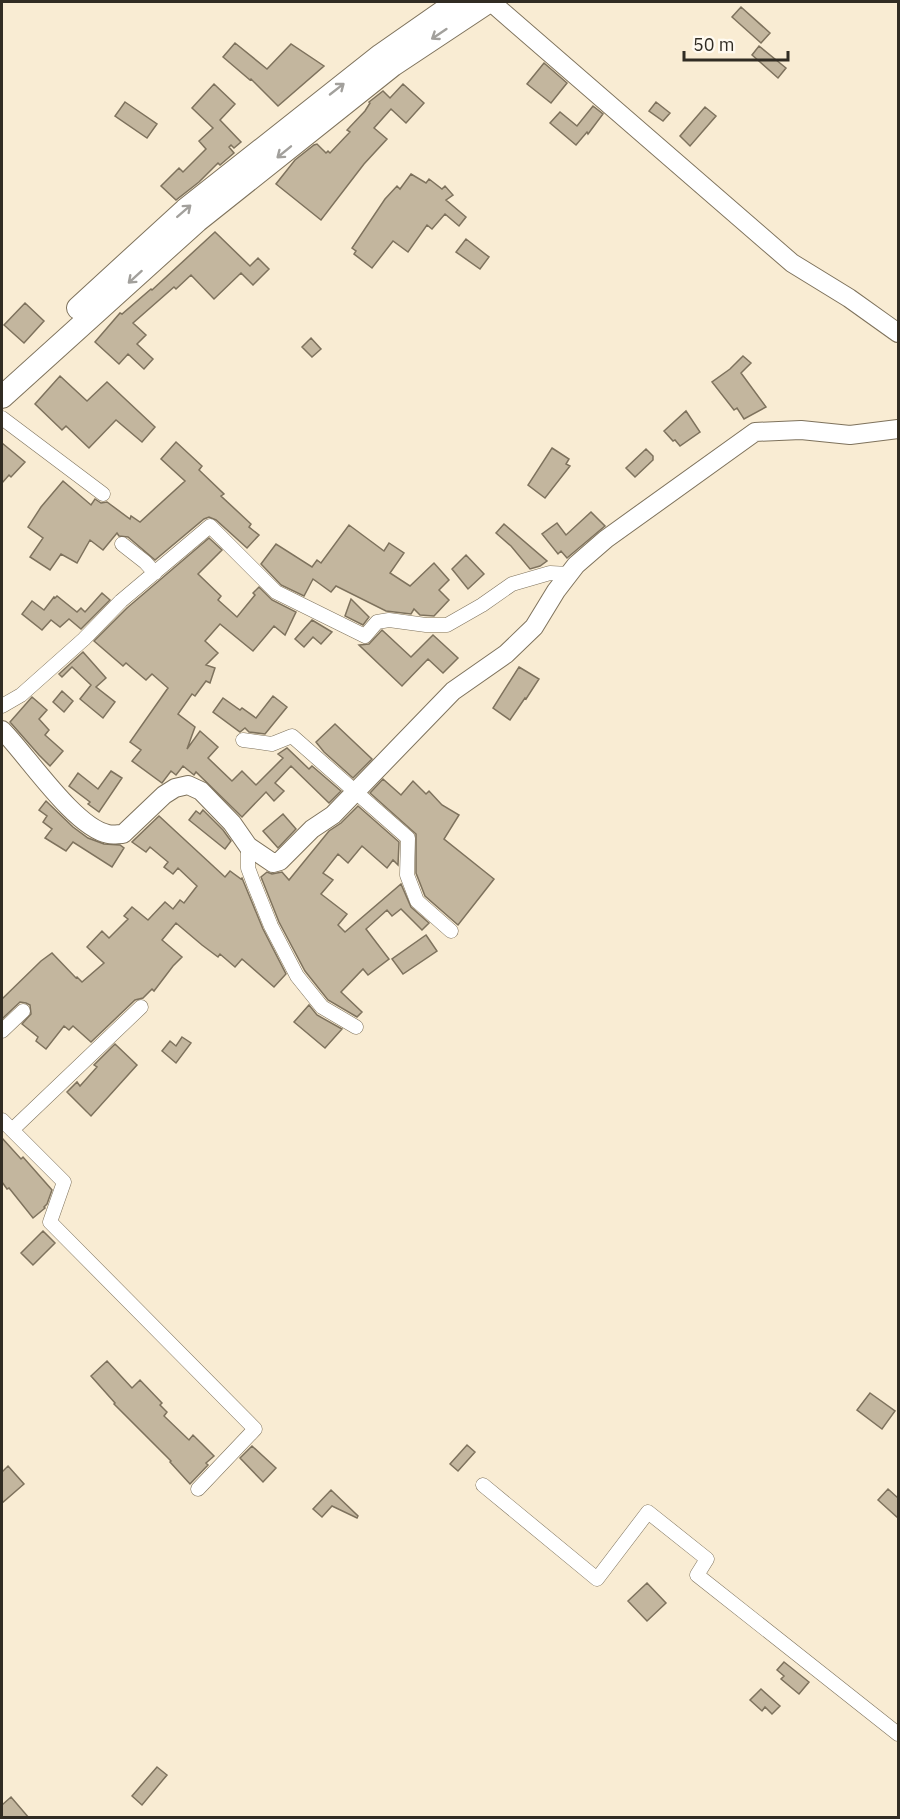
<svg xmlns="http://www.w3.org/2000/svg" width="900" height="1819" viewBox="0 0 900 1819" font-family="'IBM Plex Sans',sans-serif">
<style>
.building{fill:#c3b69e;stroke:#7e725d;stroke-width:1.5}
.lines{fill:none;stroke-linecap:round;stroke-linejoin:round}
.minor-casing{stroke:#7e725c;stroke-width:15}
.tertiary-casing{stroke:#7e725c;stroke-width:20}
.primary-casing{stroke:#7e725c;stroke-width:24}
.minor{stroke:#fff;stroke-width:14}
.tertiary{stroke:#fff;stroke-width:18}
.primary{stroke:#fff;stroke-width:22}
.oneway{stroke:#a2a09c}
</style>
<rect width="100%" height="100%" fill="#f9ecd3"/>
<path class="building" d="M741 7 770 33 761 43 732 17Z
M235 43 267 69 291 44 324 66 278 106 251 79 250 80 223 57Z
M759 46 786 68 778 78 752 55Z
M544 63 567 83 551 103 527 84Z
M214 84 235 104 220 120 241 142 234 148 231 145 229 147 234 153 220 165 218 163 199 182 176 200 161 186 179 168 183 172 206 149 199 141 213 128 192 108Z
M403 84 424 103 406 123 391 109 374 128 387 139 364 164 321 220 276 184 295 160 314 145 317 144 326 153 328 151 330 153 350 132 347 130 365 111 370 103 369 102 383 91 390 98Z
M125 102 157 124 147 138 115 116Z
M656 102 670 113 663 121 649 111Z
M593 106 603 114 588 134 587 132 576 145 550 123 560 112 577 126Z
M705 107 716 116 690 146 680 136Z
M411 174 426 183 429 179 442 189 445 186 453 195 446 200 466 217 459 226 445 214 432 229 427 225 408 252 393 241 372 268 354 254 356 251 352 248 385 199 397 186 400 189Z
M215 232 250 266 258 258 269 269 253 285 241 273 214 299 191 275 176 289 174 287 133 323 146 335 137 344 153 359 144 369 128 354 119 364 95 342 120 313 122 314 151 289 152 290Z
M466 239 489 257 480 269 456 252Z
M25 303 44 321 24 343 4 325Z
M311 338 321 349 312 357 302 347Z
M743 356 751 363 741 373 766 407 744 419 737 408 734 410 712 382 730 369Z
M60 376 87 401 107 382 155 427 142 442 116 420 89 448 66 426 62 430 35 404Z
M686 411 700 432 680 446 675 440 673 441 664 431Z
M176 442 202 466 199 470 224 494 221 496 251 524 249 527 259 535 247 548 216 520 209 517 204 519 155 560 128 537 119 536 117 533 103 550 90 540 77 563 61 554 50 570 30 557 43 538 28 527 41 507 63 481 91 505 95 499 101 503 107 502 130 519 131 516 140 522 185 481 161 459Z
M2 443 25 462 11 477 9 475 2 483Z
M552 448 569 459 566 464 570 466 545 498 528 485Z
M646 449 653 456V460L635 477 626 468Z
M591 512 605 526 567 558 561 551 558 554 542 534 557 523 566 535Z
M504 524 547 561 540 566 530 569 511 546 496 533Z
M349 525 384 551 389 543 404 553 390 573 410 586 434 563 449 580 439 590 449 600 434 616 420 615 414 609 411 614 386 611 336 586 331 592 313 579 304 596 281 585 261 564 276 544 312 567 317 560 321 563Z
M209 538 222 550 198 574 221 596 218 600 237 617 255 595 253 593 259 587 272 600 296 612 285 635 274 626 253 651 220 624 205 641 218 653 206 665 215 668 210 683 206 681 195 696 192 694 178 714 195 727 187 749 200 731 218 747 208 758 232 781 242 771 256 785 283 758 278 754 287 748 309 769 312 766 341 791 329 803 291 766 275 783 284 791 274 801 266 792 242 817 196 772 194 775 183 766 176 775 171 771 162 783 132 761 141 750 130 742 168 688 152 674 146 680 126 663 123 666 94 641 127 608Z
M466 555 484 574 468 589 452 569Z
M102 593 110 600 81 629 69 619 60 627 51 620 42 630 22 614 32 601 44 610 54 597 55 598 57 596 77 612 81 608 85 612Z
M351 599 369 617 363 625 345 616Z
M312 620 332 632 321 644 313 637 304 647 295 639Z
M382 630 411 657 433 635 458 658 443 673 428 659 402 686 359 645 369 644Z
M83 652 106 678 96 687 115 702 103 718 80 699 91 685 72 667 62 677 59 674Z
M519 667 539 679 526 699 525 698 510 720 493 708Z
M62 691 73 701 64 712 53 702Z
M273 696 287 707 265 734 249 732 245 728 240 732 213 712 223 698 240 710 242 708 256 718Z
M32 697 47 710 39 719 49 730 45 735 63 751 50 766 39 755 10 722Z
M335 724 372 759 353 778 324 752 316 742Z
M111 771 122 778 99 812 88 804 90 802 69 786 78 773 98 789Z
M383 779 401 795 413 781 426 794 429 791 442 805 459 815 444 839 494 879 458 925 425 896 416 873V834L370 793Z
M46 801 73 827 88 838 104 844 120 845 124 848 112 867 73 842 66 851 45 838 52 829 43 822 47 816 39 810Z
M358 806 399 842 398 865 393 860 387 868 362 846 348 863 338 854 323 873 333 880 321 894 347 914 338 925 345 932 401 884 411 907 429 923 422 930 401 909 392 916 387 910 366 929 389 959 368 975 363 969 341 992 362 1012 357 1017 328 1000 305 971 279 922 261 877 267 872 272 874 282 872 289 880 329 831 341 823Z
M203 810 223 830 231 841 225 849 189 820 196 811 200 814Z
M283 814 296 829 278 848 263 831Z
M159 816 225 877 230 871 241 879 242 878 263 929 286 974 274 987 242 959 235 967 220 954 218 957 202 945 176 923 162 940 182 957 173 966 154 991 152 989 143 998 135 1000 91 1042 73 1026 69 1030 64 1026 46 1049 36 1041 38 1037 22 1024 31 1014 30 1005 26 1003 20 1002 2 1019V999L41 961 52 953 76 978 77 977 82 982 104 963 87 947 102 931 109 938 128 919 124 916 132 907 148 920 165 902 173 909 180 900 184 903 197 886 178 868 173 874 164 867 168 862 150 847 146 852 132 842Z
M426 935 437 951 403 974 392 959Z
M309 1005 317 1015 342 1029 325 1048 294 1022Z
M182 1037 191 1043 176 1063 162 1051 170 1041 176 1046Z
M115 1044 137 1065 91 1116 67 1092 77 1082 80 1086 97 1067 94 1065Z
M2 1138 21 1159 23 1157 52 1190 47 1204 44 1207 45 1208 33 1218 9 1188 7 1189 2 1182Z
M43 1231 55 1243 33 1265 21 1253Z
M107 1361 132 1388 140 1380 162 1403 160 1405 167 1412 164 1416 189 1440 193 1435 214 1456 206 1463 208 1465 190 1484 170 1462 171 1461 114 1404 115 1403 91 1376Z
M870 1393 895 1411 882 1429 857 1410Z
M467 1445 475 1452 458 1471 450 1464Z
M252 1446 276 1468 263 1482 240 1458Z
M8 1466 24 1484 2 1503V1472Z
M888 1489 898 1498V1518L878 1500Z
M331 1490 358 1516 357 1518 332 1506 322 1517 313 1509Z
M647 1583 666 1603 647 1621 628 1601Z
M784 1662 809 1682 799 1694 781 1679 784 1676 777 1670Z
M761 1689 780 1706 772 1714 765 1707 762 1711 750 1700Z
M157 1767 167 1775 142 1805 132 1796Z
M11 1797 29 1818H2V1805Z"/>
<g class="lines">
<g class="minor-casing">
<path id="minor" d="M2 418 103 494
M122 544 145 562 155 573
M2 706 21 695 84 639 121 601 210 526 276 592 365 636 377 622 389 620 426 625H447L482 605 512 584 550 573 569 574
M243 740 272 744 292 736 408 838 407 875 417 901 451 931
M248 846V868L254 884 271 926 297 976 322 1007 356 1027
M2 1031 23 1011
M2 1120 64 1182 50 1222 255 1429 198 1489
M12 1130 141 1007
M483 1485 597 1579 648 1512 707 1559 697 1575 898 1734"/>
</g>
<g class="tertiary-casing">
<path id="tertiary" d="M491 2 792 263 849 298 898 333
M2 730C27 755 74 827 108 834 113 835 118 834 123 834L164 795 175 788 188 785 201 791 232 823 248 846 273 863 280 861 312 829 333 815 453 691 506 654 534 627 556 591 576 565 606 539 755 432 801 430 850 435 898 429"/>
</g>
<g class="primary-casing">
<path id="primary" d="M78 308 185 210 381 55 457 2
M2 397 197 221 393 65 488 2"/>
</g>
<use href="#minor" class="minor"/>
<use href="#tertiary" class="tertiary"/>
<use href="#primary" class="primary"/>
</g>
<defs><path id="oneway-shaft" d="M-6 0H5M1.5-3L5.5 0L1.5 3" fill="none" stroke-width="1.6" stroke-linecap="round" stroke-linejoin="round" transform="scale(1.5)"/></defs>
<g class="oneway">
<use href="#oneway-shaft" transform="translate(439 34) rotate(146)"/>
<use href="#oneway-shaft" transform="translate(337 89) rotate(-38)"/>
<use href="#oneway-shaft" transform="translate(284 152) rotate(141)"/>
<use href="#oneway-shaft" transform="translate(184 211) rotate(-41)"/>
<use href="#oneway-shaft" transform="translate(135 277) rotate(138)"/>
</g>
<rect width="900" height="1819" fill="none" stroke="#312c23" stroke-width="6"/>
<path d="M684 51v9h104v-9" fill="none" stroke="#312c23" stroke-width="3"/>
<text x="693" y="51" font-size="18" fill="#312c23" stroke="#fffaf0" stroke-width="4.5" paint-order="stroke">50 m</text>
</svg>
